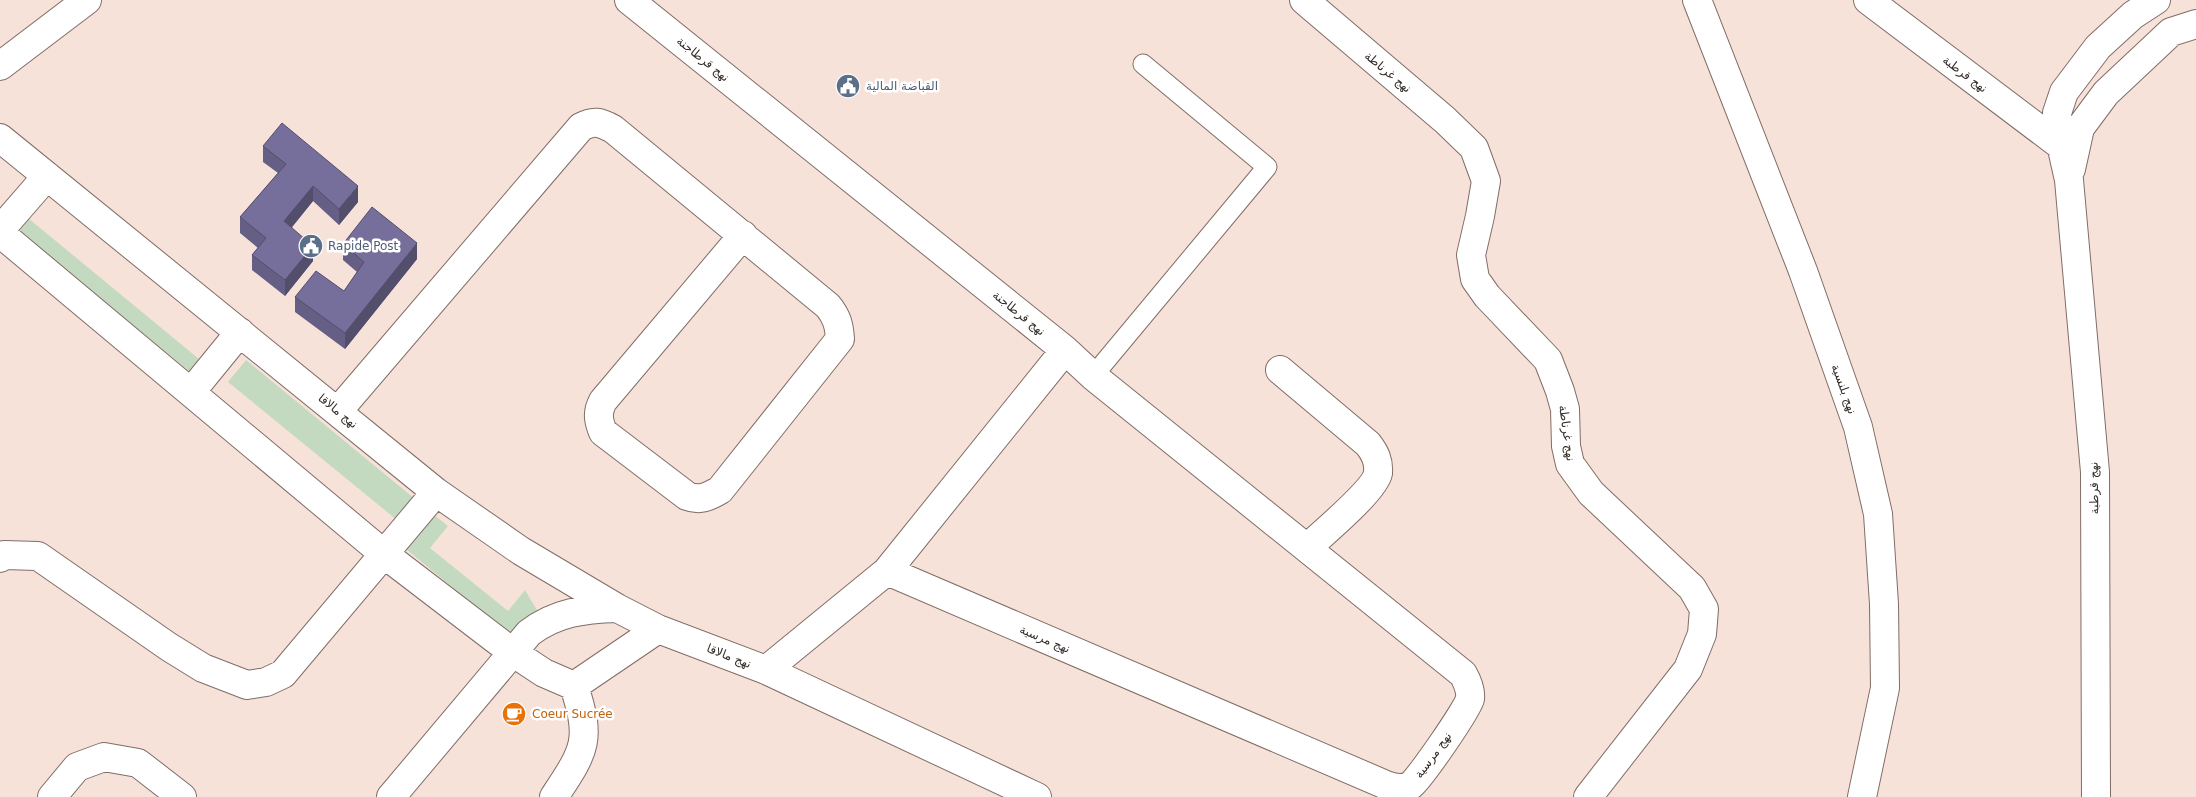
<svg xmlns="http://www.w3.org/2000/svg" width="2196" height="797" viewBox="0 0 2196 797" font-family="'DejaVu Sans',Vazirmatn,sans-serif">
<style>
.green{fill:#c4dac0}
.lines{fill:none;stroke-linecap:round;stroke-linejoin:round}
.service-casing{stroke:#806d66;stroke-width:21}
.minor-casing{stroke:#806d66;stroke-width:30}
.tertiary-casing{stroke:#806d66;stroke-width:30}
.service{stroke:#fff;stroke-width:19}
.minor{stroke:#fff;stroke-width:28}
.tertiary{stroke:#fff;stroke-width:28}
.wall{fill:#665f85}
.shaded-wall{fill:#534e6c}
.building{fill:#776f9b;stroke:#534e6c}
.labels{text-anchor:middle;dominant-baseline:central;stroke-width:5;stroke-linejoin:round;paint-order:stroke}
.street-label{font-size:12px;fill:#342d29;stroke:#fff}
.service-label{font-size:12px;fill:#4e5e75;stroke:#fff;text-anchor:start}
.food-label{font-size:12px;fill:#c56008;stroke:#fff;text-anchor:start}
</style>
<rect width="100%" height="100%" fill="#f7e2da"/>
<path class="green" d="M28 218 199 359 189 371 17 231Z
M246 360 415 499 397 520 228 382Z
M434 515 448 526 430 548 508 611 525 590 538 612 520 636 503 629 406 549Z"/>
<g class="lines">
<g class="service-casing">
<path id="service" d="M1093 376 1267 167 1143 64"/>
</g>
<g class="minor-casing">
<path id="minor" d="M629 0 1065 350 1093 376 1463 674C1467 681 1471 691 1470 699 1469 707 1418 781 1411 785 1403 790 1394 788 1386 785L887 571
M1304 0 1445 120 1474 148 1486 181 1480 216 1471 255 1475 279 1487 296 1548 360 1560 391 1565 409 1566 446 1570 464 1591 493 1692 588 1704 609 1702 634 1688 669 1588 797
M1868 0 2068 151
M0 66 87 0
M0 138 436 492 521 551 617 608 658 629 766 670 1037 797
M2071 169 2080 128 2106 93 2171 32 2196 24
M0 230 47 176
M0 233 384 554 512 652 544 673 574 686
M1280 370 1368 444C1375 453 1379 461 1378 473 1375 490 1322 534 1307 548
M191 392 240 332
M338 411 581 127C594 120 600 122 613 129L828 306C837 317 839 325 840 339L720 490C708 497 700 501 687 496L603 432C598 420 597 412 603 401L743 235
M0 558 4 555 38 556 169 647 203 668 247 685 266 682 283 674 436 492
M766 670 887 571 1065 350
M574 686 658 629
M52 797 77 767 104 757 138 763 182 797
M391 797 529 633C556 612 585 609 617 608
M554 797C585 750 592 741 574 686
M2096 797 2095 472 2069 180 2058 131 2057 113 2064 92 2098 47 2133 15 2156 0"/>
</g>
<g class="tertiary-casing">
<path id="tertiary" d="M1697 0 1803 271 1858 427 1878 514 1884 604 1885 688 1862 797"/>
</g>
<use href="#service" class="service"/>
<use href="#minor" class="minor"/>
<use href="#tertiary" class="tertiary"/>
</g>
<path class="wall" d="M263 146 358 202 339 225 313 201 292 227 313 261 285 296 252 270V255L258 248 240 233V217L278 173 263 162Z
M343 244 417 259 345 349 295 312V297L344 291 357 272 343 260Z"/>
<path class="shaded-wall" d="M313 186V201L284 237V221Z
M358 186V202L339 225V209Z
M417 243V259L345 349V333Z
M313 246V261L285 296V280Z"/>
<path class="building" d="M282 123 358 186 339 209 313 186 284 221 313 246 285 280 252 255 266 238 240 217 286 164 263 146Z
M372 207 417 243 345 333 295 297 316 271 344 291 364 262 343 244Z"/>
<defs>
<g id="civic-disc" transform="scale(1.25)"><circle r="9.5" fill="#5c6f8a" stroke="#fff"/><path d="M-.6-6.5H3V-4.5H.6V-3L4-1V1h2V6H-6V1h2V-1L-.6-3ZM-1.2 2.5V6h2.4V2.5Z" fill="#fff"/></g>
<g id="cafe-disc" transform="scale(1.25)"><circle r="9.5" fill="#e8710a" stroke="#fff"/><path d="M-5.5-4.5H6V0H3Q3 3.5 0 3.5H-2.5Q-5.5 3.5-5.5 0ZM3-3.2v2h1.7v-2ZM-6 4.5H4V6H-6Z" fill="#fff"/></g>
</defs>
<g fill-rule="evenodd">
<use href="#civic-disc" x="848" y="86"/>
<use href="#civic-disc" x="311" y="246"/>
<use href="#cafe-disc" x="514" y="714"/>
</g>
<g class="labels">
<g class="street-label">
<text transform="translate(703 59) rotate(39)">نهج قرطاجنة</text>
<text transform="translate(1388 72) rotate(40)">نهج غرناطة</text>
<text transform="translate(1965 74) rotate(37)">نهج قرطبة</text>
<text transform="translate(1019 313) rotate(39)">نهج قرطاجنة</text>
<text transform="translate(1844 389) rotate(70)">نهج بلنسية</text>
<text transform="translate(338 411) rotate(39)">نهج مالاقا</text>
<text transform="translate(1567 433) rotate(82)">نهج غرناطة</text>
<text transform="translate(2094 488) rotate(-91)">نهج قرطبة</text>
<text transform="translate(1045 639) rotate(23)">نهج مرسية</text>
<text transform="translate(729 656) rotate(21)">نهج مالاقا</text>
<text transform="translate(1433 755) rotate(-54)">نهج مرسية</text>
</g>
<g class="service-label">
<text x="866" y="86">القباضة المالية</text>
<text x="328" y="246">Rapide Post</text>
</g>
<g class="food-label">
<text x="532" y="714">Coeur Sucrée</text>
</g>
</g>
</svg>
